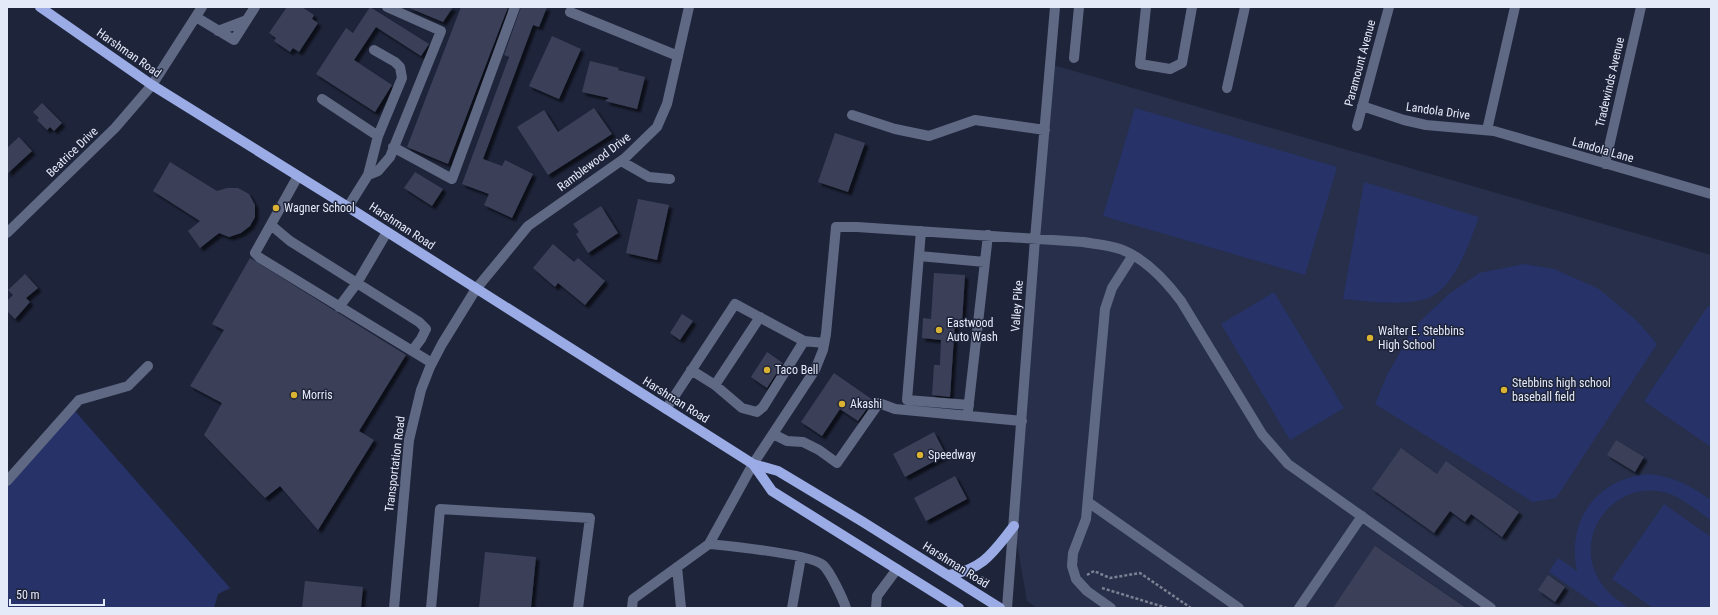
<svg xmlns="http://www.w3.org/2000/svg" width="1718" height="615" viewBox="0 0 1718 615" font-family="'Roboto Condensed',sans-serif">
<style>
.built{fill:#272f4a}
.green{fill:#273368}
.building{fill:#3a4159;filter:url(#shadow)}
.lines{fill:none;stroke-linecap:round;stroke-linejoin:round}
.path{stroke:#7b8093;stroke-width:2.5;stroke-dasharray:3 2;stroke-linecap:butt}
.minor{stroke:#606984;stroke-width:10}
.major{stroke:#9aabe5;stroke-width:10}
.poi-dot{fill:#dab333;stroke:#1e243a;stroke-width:1.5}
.labels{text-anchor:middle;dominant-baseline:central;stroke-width:3;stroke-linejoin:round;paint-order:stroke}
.street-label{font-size:12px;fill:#e5eaf9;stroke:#1e243a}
.poi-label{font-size:12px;fill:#e5eaf9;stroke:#1e243a;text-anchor:start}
</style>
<defs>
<filter id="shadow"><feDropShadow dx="3.5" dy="3.5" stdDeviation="1" flood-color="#0009"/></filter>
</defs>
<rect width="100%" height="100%" fill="#1e243a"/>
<path class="built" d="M1050 64 1711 255V608H1037L1027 601 1014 526Z"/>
<path class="green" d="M1135 108 1337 167 1305 275 1103 216Z
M1364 182 1479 217C1469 243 1454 293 1422 300 1396 306 1369 301 1343 299Z
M1524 264 1554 269 1599 289 1637 321 1657 344 1556 498 1533 502 1375 404 1387 375 1415 326 1449 294 1479 273Z
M1274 292 1344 408 1290 440 1221 324Z
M1708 306 1711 308V447L1644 401Z
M74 410 230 588 218 594 214 608H7V487Z
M1648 474C1674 476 1691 486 1711 500V520C1697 511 1683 498 1667 493 1618 478 1574 531 1597 576 1604 591 1616 599 1629 608H1601L1549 572 1558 558 1577 571C1566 520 1597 479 1648 474Z
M1664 504 1711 537V608H1653L1612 579Z"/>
<path class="building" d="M287 7H302L314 15 312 19 318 23 299 52 293 48 290 52 274 41 276 38 269 33Z
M370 7 429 44 421 56 376 27 354 60 392 85 375 112 316 74 346 28 353 33Z
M407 7H453L443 22Z
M461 7H508L448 164 407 147Z
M521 7H547L539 27 533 25 483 159 502 166 505 160 533 174 512 218 484 205 489 194 462 184 509 57 504 55Z
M552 36 581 49 559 99 529 86Z
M590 61 619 68 618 70 645 77 637 109 605 101 609 98 582 92Z
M42 103 62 123 54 131 50 127 47 130 37 120 39 118 33 112Z
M594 108 612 134 548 175 517 127 544 110 558 132Z
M835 133 865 143 848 192 818 182Z
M19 137 32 151 7 174V148Z
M170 162 217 191 227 188H238L249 194 255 205V217L250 226 241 233 229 237 219 233 200 248 188 231 200 221 153 191Z
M415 172 443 189 432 206 404 188Z
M638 199 669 205 657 260 626 253Z
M601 206 618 233 588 253 576 234 579 232 573 224Z
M553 244 574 262 578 258 605 281 585 305 558 283 555 287 533 268Z
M250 258 406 355 359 431 374 440 318 530 280 486 265 498 204 435 222 403 190 386 224 330 212 324Z
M934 273 965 275 962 323 955 322 950 397 932 395 934 365H940L941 340 922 338 923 318 931 319Z
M25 274 38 288 26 298 30 302 15 319 7 311V301L13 295 8 290Z
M682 314 693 321 680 340 670 333Z
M767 352 783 363 767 388 751 377Z
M834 373 873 400 858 421 840 409 822 436 801 422Z
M934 432 946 455 905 477 893 454Z
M1616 440 1644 457 1635 472 1607 455Z
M1401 448 1437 474 1446 461 1519 512 1502 537 1471 514 1465 522 1450 511 1434 533 1372 489Z
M955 476 967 499 926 521 914 498Z
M1375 546 1466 608H1333Z
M485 552 536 557 531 608H479Z
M1548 575 1565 587 1555 602 1538 590Z
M305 581 363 587 361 608H302Z"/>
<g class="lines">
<path class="path" d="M1087 575 1094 571 1110 578 1140 573 1191 608
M981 577 987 580
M1102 588 1167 608"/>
<path class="minor" d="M1146 7 1140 64 1170 69 1182 63 1192 7
M570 12 678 56
M196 17 234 40 255 7
M218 31 247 20
M1074 58 1079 7
M1227 88 1245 7
M322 99 378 136
M1362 106 1404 120 1426 125 1494 131 1711 194
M852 115 895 129 929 136 975 120 1045 130
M1357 126 1389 7
M1487 130 1515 7
M393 147 452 179 515 7
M621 161 649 177 670 179
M1605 164 1641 7
M368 175 378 171 390 157 441 31 387 7
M298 176 255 253 260 258 432 363
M348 207 368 175 378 136 402 78 400 67 395 62 374 50
M271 225 290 241 419 322 426 329 421 339 412 351
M921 231 907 400 969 405
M7 233 115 128 152 85 202 7
M919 256 985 262
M339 307 357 283 387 232
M691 370 715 385 760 317
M715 385 742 408 757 412 763 407 804 341
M666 409 735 304 804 341 824 343
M968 411 988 235
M773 434 787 441 803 442 819 450 837 463 879 403 895 409 1022 421
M7 481 79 400 128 386 148 366
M1088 502 1239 608
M709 544C729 546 811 554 823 565 830 571 843 599 846 608
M677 567 681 608
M394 608 409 440 421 390 430 367 442 344 476 289 528 226 625 158 657 127 667 104 689 7
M431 608 440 509 590 518 578 608
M632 608 633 599 709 544 753 464 815 370 823 350 826 334 836 227H857L1083 242C1095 244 1108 245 1120 249 1145 258 1166 281 1181 301L1262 434 1288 464 1491 608
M792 608 801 557
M876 608 877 596 897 569
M1007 608 1035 239 1055 7
M1111 608 1087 591 1076 579 1072 566 1073 553 1086 519 1105 309 1112 288 1133 255
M1299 608 1362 516"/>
<path class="major" d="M40 7 152 85 348 207 753 464 778 471 863 522 1000 608
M753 464 772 491 959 608
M949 575C984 569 993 552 1014 526"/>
</g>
<g class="poi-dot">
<circle cx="276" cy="208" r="4"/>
<circle cx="939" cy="330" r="4"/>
<circle cx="1370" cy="338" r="4"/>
<circle cx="767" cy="370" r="4"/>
<circle cx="1504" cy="390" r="4"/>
<circle cx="294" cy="395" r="4"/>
<circle cx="842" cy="404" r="4"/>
<circle cx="920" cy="455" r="4"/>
</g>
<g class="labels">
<g class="street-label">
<text transform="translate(129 53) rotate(35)">Harshman Road</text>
<text transform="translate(1360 63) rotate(-75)">Paramount Avenue</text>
<text transform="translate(1610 82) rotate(-77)">Tradewinds Avenue</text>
<text transform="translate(1438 111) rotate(8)">Landola Drive</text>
<text transform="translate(1603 150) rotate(16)">Landola Lane</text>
<text transform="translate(72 152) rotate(-44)">Beatrice Drive</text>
<text transform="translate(594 162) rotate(-37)">Ramblewood Drive</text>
<text transform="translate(402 226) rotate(33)">Harshman Road</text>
<text transform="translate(1017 306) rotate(-86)">Valley Pike</text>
<text transform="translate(676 400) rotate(32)">Harshman Road</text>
<text transform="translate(395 464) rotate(-83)">Transportation Road</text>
<text transform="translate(956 565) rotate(32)">Harshman Road</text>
</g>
<g class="poi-label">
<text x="284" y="208">Wagner School</text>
<text x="947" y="323">Eastwood<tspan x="947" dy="14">Auto Wash</tspan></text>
<text x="1378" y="331">Walter E. Stebbins<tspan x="1378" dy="14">High School</tspan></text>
<text x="775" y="370">Taco Bell</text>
<text x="1512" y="383">Stebbins high school<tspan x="1512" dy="14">baseball field</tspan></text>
<text x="302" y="395">Morris</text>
<text x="850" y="404">Akashi</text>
<text x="928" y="455">Speedway</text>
</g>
</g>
<rect width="1718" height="615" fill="none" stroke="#e5eaf9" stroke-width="16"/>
<path d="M10 599v6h94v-6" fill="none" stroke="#e5eaf9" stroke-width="2"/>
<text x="16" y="599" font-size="12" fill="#e5eaf9" stroke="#1e243a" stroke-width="3" paint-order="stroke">50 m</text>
</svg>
